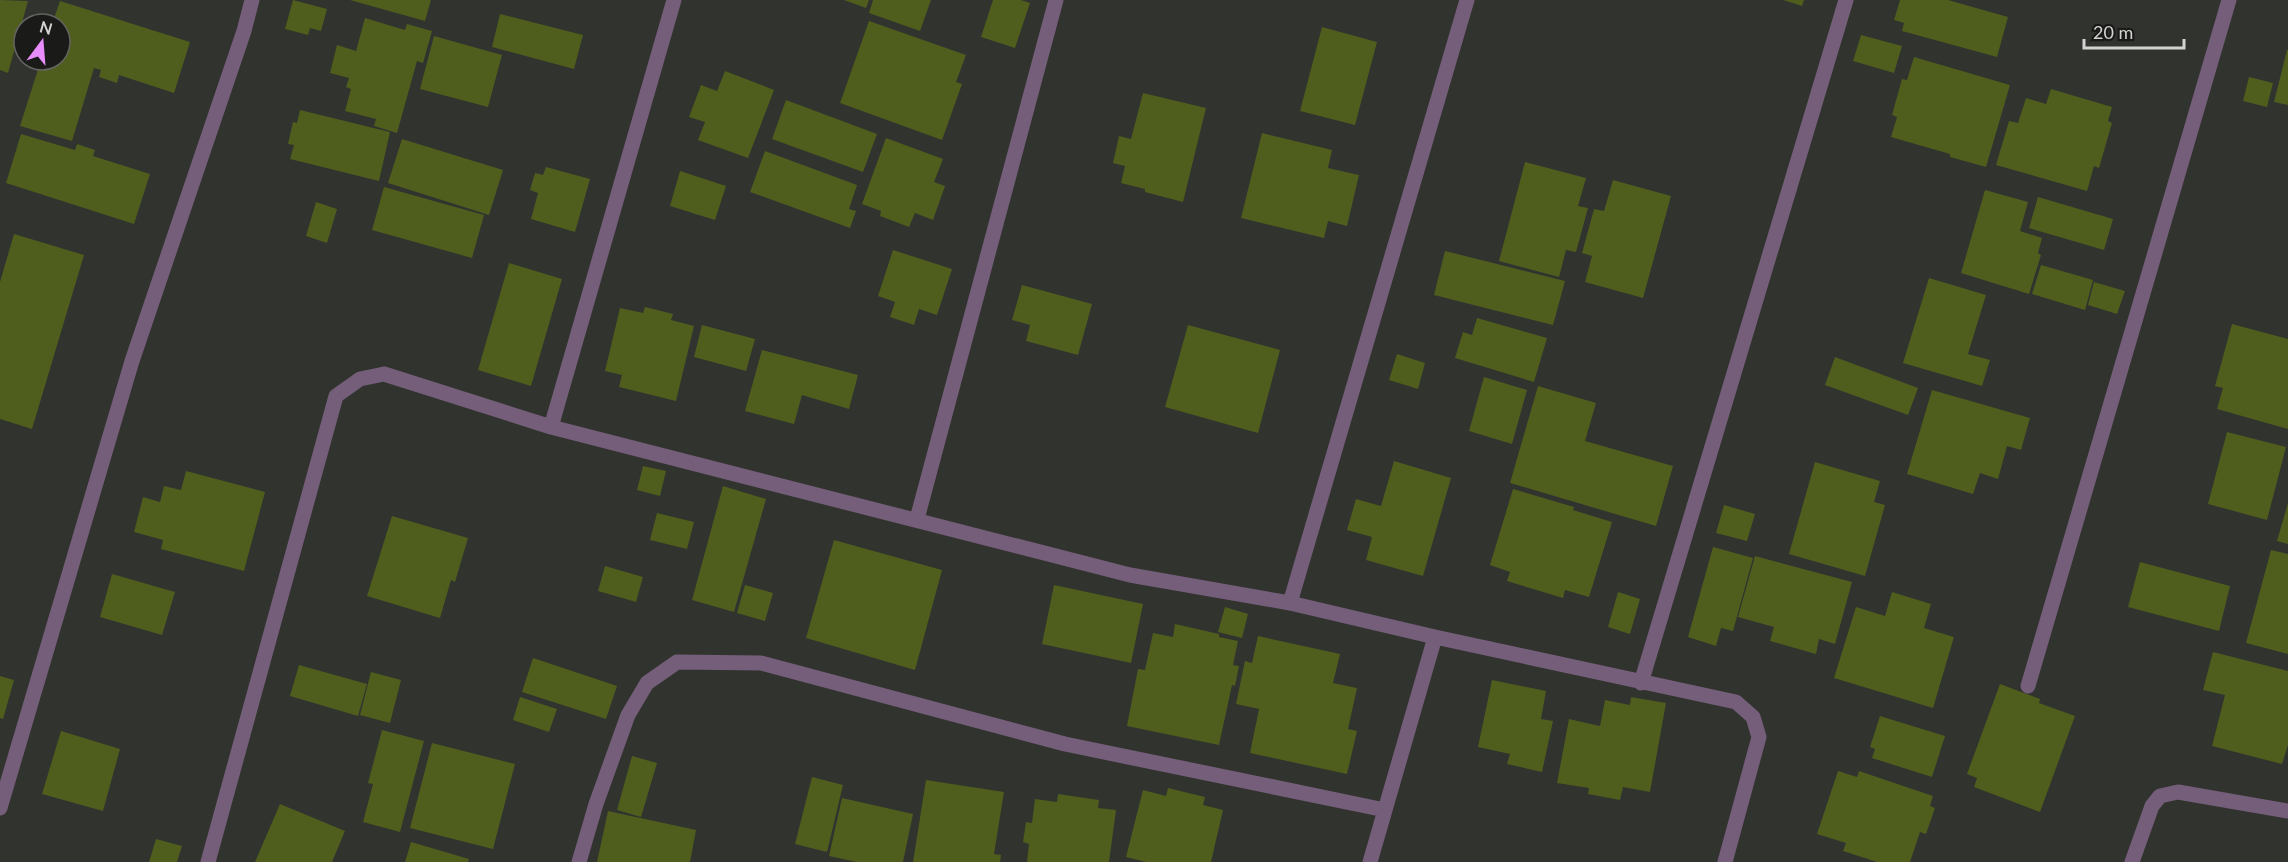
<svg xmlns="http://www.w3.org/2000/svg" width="2288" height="862" viewBox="0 0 2288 862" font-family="Lato,sans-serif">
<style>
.building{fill:#4f5d1d}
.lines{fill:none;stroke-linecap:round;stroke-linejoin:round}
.street{stroke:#755e79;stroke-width:15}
</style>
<rect width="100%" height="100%" fill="#31332f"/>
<path class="building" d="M0 0 28 1 8 73 0 70Z
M293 0 327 9 321 31 310 28 308 35 285 29Z
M350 0H431L425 21Z
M844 0H869L866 8Z
M873 0H931L920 31 869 13Z
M993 0H1021L1030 3 1015 48 981 37Z
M1783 0H1804L1802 6Z
M1900 0H1948L2008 17 1997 57 1902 31 1904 23 1894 20Z
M60 1 190 42 174 93 119 75 117 83 99 77 101 70 94 68 72 141 20 126 41 60H60V24H52Z
M500 14 583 35 574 69 492 47Z
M365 18 405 30 407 24 432 31 423 63 417 61 397 133 374 126 376 119 345 111 351 89 346 87 349 78 330 73 337 45 356 51Z
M869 21 966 55 956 82 962 84 942 140 840 103Z
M1322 27 1377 42 1355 125 1300 111Z
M1861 35 1902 46 1894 73 1853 61Z
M434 36 502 55 488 107 420 89Z
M2287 50H2288V105L2274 102Z
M1914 57 2010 85 1986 167 1950 157V154L1891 137 1897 117 1892 115 1902 79 1907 80Z
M725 71 774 90 748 158 698 140 705 122 689 117 701 85 717 91Z
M2249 77 2273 83 2267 107 2243 101Z
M2051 89 2112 107 2108 121 2112 123 2099 168 2094 166 2087 191 1996 165 2009 121 2018 123 2026 98 2046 104Z
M1143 93 1206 108 1183 202 1145 192V189L1121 183 1125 166 1113 163 1119 136 1131 139Z
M786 100 877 134 863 172 772 139Z
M300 110 390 132 379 181 290 159 294 145 288 144 293 122 297 123Z
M1262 133 1332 150 1328 168 1359 175 1347 226 1328 221 1324 238 1241 218Z
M21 134 75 150 77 144 95 150 93 156 150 174 134 224 6 183Z
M886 138 943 159 934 182 945 186 933 220 915 213 909 227 880 216 881 211 862 204Z
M402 139 503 170 489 215 388 183Z
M765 151 857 185 849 209 856 211 850 228 750 192Z
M1525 162 1586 178 1578 206 1588 208 1576 252 1566 250 1559 277 1499 261Z
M546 167 590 179 575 232 531 219 538 193 530 190 535 173 543 175Z
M680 171 726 186 715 220 670 206Z
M1613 180 1671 196 1643 298 1585 282 1592 256 1582 253 1594 209 1604 211Z
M384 187 484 215 472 258 372 230Z
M1985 190 2028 202 2020 231 2042 238 2038 253 2041 255 2029 294 1961 273Z
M2038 197 2113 219 2104 250 2029 228Z
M316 202 337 209 327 243 306 236Z
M14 234 84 255 32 429 0 419V282Z
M893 250 952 269 937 315 919 309 914 325 890 317 895 302 878 296Z
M1445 251 1565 281 1553 325 1434 295Z
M509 263 562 279 531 386 478 370Z
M2041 265 2093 280 2085 310 2032 294Z
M1929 278 1986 295 1968 354 1990 360 1982 386 1903 363Z
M2094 282 2125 291 2117 314 2088 305Z
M1022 285 1092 304 1078 355 1026 341 1030 325 1012 320Z
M645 307 673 314 671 320 694 326 676 401 619 387 622 375 605 371 620 308 643 313Z
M1477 318 1547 338 1534 382 1455 358 1463 332 1472 335Z
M2232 324 2288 339V429L2217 409 2223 388 2215 386Z
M702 325 755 339 746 371 694 357Z
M1188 325 1280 350 1258 433 1165 407Z
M762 350 858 375 849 409 802 395 794 424 745 411Z
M1397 354 1425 363 1418 389 1389 380Z
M1835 357 1918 388 1908 415 1825 385Z
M1484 377 1527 390 1512 444 1469 431Z
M1538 386 1596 403 1585 441 1673 466 1656 526 1510 483Z
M1932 390 2030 418 2021 450 2007 446 1998 479 1980 473 1973 494 1907 474Z
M2227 432 2286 447 2267 520 2208 504Z
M1394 461 1451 478 1423 576 1366 560 1372 537 1347 530 1356 499 1381 506Z
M1815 462 1880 481 1874 502 1885 505 1865 576 1789 554Z
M643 466 666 471 660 496 637 490Z
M186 471 265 492 244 571 161 549 163 540 134 532 143 497 160 502 164 486 181 490Z
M723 486 766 499 734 612 692 600Z
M1513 489 1574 507 1573 510 1612 522 1589 597 1565 590 1563 598 1507 581 1510 572 1490 565Z
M2288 503V544L2277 541Z
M1724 505 1755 514 1747 541 1716 533Z
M657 513 694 522 687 549 650 540Z
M392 516 468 538 455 582 451 580 440 618 367 596Z
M834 540 942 570 915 670 806 638Z
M1713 547 1753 558 1733 631 1721 628 1716 646 1688 637Z
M2271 550 2288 554V654L2246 643Z
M1755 556 1852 582 1835 644 1819 639 1816 654 1770 641 1774 627 1738 617Z
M2140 562 2230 586 2219 631 2128 607Z
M605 566 643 577 636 602 598 591Z
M112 574 175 592 162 635 100 617Z
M745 585 773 593 765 621 737 613Z
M1054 585 1143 604 1131 663 1042 644Z
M1618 592 1640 599 1630 634 1608 627Z
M1892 592 1931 604 1924 628 1954 637 1933 708 1834 678 1856 607 1885 616Z
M1225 607 1248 614 1242 638 1218 632Z
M1175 624 1219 634V637L1238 641 1233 665 1239 666 1235 686 1232 685 1219 745 1127 726 1138 669 1145 670 1153 633 1173 637Z
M1258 636 1340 654 1333 683 1357 688 1348 729 1357 731 1347 774 1250 753 1259 709 1236 704 1245 661 1252 663Z
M2213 652 2288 671V745L2282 764 2212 746 2225 695 2203 690Z
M533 658 617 686 606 719 522 692Z
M299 665 367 684 358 716 290 696Z
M371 672 401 680 390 723 360 715Z
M0 676 14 680 3 719 0 718Z
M1492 680 1546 691 1541 719 1553 721 1542 772 1507 764 1510 754 1478 747Z
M2000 684 2040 699 2039 703 2075 716 2040 812 1974 787 1977 778 1967 774Z
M520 697 557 709 549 732 513 720Z
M1631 697 1666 703 1650 792 1623 787 1620 800 1588 794 1589 788 1557 783 1569 719 1600 726 1605 700 1630 705Z
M1880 716 1945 736 1932 777 1872 758 1875 749 1870 747Z
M382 730 424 741 400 832 363 822 373 784 368 783Z
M61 731 120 749 103 811 42 794Z
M432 743 515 764 493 849 410 828Z
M632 756 657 763 641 817 617 810Z
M1838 771 1857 777 1859 771 1933 796 1930 806 1935 808 1926 834 1920 832 1910 862H1877L1843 851 1846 843 1817 834Z
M812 777 843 785 827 852 795 844Z
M926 780 1004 792 994 854 1001 855 1000 862H913Z
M1168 788 1205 797 1203 805 1223 810 1211 862H1146L1126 857 1143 790 1166 796Z
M1058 794 1099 800 1098 808 1116 810 1109 862H1027L1029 844 1023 842 1026 822 1032 823 1035 799 1057 802Z
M842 798 913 814 903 862H857L829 856Z
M280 804 345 831 332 862H255Z
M608 811 696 830 690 862H597Z
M156 839 182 846 177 862H149Z
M411 842 469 859 468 862H405Z"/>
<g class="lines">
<path class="street" d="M551 427 674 0
M917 519 1056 0
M1290 603 1467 0
M1641 683 1846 0
M2028 686 2229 0
M0 808 132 361 244 31 252 0
M208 862 336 396 360 379 384 374 551 427 1130 575 1290 603 1435 637 1736 702 1753 717 1759 737 1725 862
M579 862 596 804 628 715 647 683 677 662 761 663 1065 744 1385 810
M1370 862 1435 637
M2132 862 2152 806 2160 796 2178 792 2288 811"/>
</g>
<g transform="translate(42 42) rotate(16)"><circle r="28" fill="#1a1a18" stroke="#646462" stroke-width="1.5"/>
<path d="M0-4.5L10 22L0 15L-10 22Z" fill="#ea8dfc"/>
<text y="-9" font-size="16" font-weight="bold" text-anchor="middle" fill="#d3d4d2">N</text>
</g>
<path d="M2084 39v9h100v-9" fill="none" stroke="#d3d4d2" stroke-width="3"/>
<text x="2093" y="39" font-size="18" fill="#d3d4d2" stroke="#1a1a18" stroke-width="4.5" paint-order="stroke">20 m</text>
</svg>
